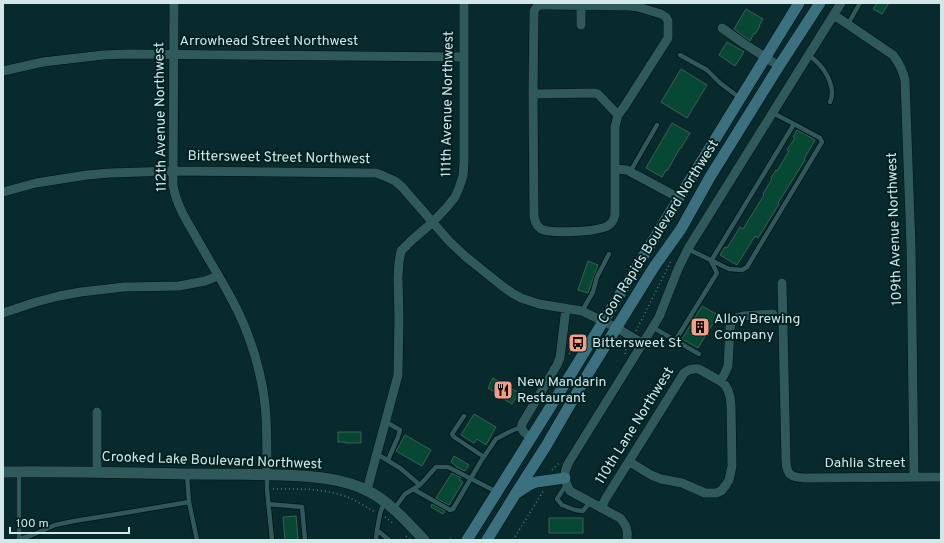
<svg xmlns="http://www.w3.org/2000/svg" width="944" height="543" viewBox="0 0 944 543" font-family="Overpass,sans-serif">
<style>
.building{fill:#064834;stroke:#3c5f51}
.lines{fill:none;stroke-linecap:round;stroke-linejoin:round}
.service-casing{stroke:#001213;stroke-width:6}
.minor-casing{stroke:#001213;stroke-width:10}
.tertiary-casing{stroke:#001213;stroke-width:12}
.secondary-casing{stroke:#001213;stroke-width:12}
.path{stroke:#5b7779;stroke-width:1.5;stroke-dasharray:1 3;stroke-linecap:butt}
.service{stroke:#2f595b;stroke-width:4.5}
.minor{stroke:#2f595b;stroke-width:9}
.tertiary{stroke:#2f595b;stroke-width:11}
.secondary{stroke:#3b717e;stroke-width:11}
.labels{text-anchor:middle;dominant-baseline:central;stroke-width:4;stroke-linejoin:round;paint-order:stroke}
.street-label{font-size:14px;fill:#d1e7e8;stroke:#002122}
.poi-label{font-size:14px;fill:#d1e7e8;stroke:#002122;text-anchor:start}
</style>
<rect width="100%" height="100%" fill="#092a2c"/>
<path class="building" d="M877 3H889L882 14 873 9Z
M746 9 763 19 759 26H760L755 34 754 33 750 41 734 29Z
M727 42 744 52 735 66 719 55Z
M681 69 707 85 687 118 661 102Z
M672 123 690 133 681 148H680L667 171 666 170 662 177 646 168Z
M797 130 815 140 804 159 805 160 778 203 779 204 758 238 755 236 737 265 720 255 725 247 727 248 740 227 743 229 764 195 763 194 772 179 771 178 776 170 777 171 789 151 787 150 795 138 793 137Z
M588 261 598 265 588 293 578 290Z
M702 306 718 315 698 348 682 339Z
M493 378 519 393 512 404 500 397V395L488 388Z
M474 414 496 427 486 445 477 439 474 443 461 435Z
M338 432H361V443H345V442H338Z
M405 435 431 450 422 466 396 451Z
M454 456 469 465 465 471 456 467V466L451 462Z
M452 473 461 478 459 480 463 482 449 505 436 498Z
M432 504 445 511 443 514 431 507Z
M296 516 298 540H285L283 517Z
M549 518H583V533H549Z"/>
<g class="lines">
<g class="service-casing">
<path id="service" d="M848 24 860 3
M680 55 707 70 720 83 740 98
M809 55C812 58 816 61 819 64 827 73 836 89 830 102
M630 172 657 125
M688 249 729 269 742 270 747 267 822 142 820 138 794 124
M582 311 593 292 597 277 609 254
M652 327 699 354
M675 341 717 273 711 261 794 124 773 113
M464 416 452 434 454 437 484 457
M386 422 400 430 398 437 388 460
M377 454 400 468 420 485
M19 472V540
M187 474 189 502 197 540
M267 475V489L272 540
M566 485 557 499 562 505 575 510 583 511 590 502
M413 489 450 510 453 509 481 461 496 439 509 432 521 427
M384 502 380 514 377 530 389 540
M268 504 302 507 305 540
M394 509 405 494 420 485 436 467H448L497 492
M19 539 30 536 55 525 74 521 118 514 189 502
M376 540 377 530"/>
</g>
<g class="minor-casing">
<path id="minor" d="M174 3 173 185C176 204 186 220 196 237 207 257 220 277 231 298 250 332 264 378 266 417 267 436 267 456 267 475
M539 5H544L630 6 638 7 661 14 666 17 668 21V38L624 107 618 115 615 127V215C614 219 612 223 609 225 600 232 551 234 541 229 536 226 535 221 534 216L533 94 534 11 536 8Z
M834 15 893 55C899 63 903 70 905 80L911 246 914 477
M581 25V3
M722 28 743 43 779 66
M3 71 43 62 103 55 128 54 464 57
M533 94 595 93 598 94 618 115
M616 169 627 170 679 198
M3 192 36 183 87 175 110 173 173 171 369 173H376L384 176 395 181 402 187 449 241 466 257 501 285 512 293 521 298 539 304 582 311 617 328 642 343
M782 283 786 461C787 476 791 477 805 478L941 477
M3 313 36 302 59 296 81 292 124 287 179 286 205 281 218 276
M720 381 724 375 728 366 730 327 732 321 735 318 743 316 773 314
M531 437C526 434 520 431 522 424L557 365 560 358 566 308
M97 472V412
M367 490 398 375 399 319 398 277 399 262 401 251 412 240 433 222 447 207 455 197 459 188 463 176 464 162V3
M601 508 606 498 684 373C689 369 693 368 699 369L720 381 725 385 728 390 730 397 731 405 732 466 729 480 726 485 721 491 716 493H705L682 483 661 479 651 475 630 462
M627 540C628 530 627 526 620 518L570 491C564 480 563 473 569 462L659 317 678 269 689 247 841 3"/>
</g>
<g class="tertiary-casing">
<path id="tertiary" d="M3 472C64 471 124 473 185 474 216 474 247 474 279 475 308 476 341 477 368 491 390 502 407 522 424 540"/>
</g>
<g class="secondary-casing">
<path id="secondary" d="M518 492 529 485 536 482 565 478
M467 540 571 374 679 198 799 3
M487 540 516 493 546 446 589 372 654 267 681 229 710 177 779 66 820 3"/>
</g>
<path class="path" d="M636 331 671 261
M569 354 573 349
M625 354 627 344
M552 470 559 463
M273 489C299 489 325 488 350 498 358 502 367 507 375 512
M385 517 393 523
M406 536 410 540
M446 540 450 539 451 540
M513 540 544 490"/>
<use href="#service" class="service"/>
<use href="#minor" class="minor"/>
<use href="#tertiary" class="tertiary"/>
<use href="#secondary" class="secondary"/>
</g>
<defs>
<g id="building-square" transform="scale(1)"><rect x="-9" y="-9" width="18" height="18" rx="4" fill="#f49e88" stroke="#002122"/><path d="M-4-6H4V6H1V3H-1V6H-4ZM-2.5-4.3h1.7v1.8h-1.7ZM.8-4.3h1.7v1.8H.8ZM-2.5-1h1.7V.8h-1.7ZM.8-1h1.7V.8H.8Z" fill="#111"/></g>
<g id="bus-square" transform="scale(1)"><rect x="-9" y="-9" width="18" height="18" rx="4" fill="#f49e88" stroke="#002122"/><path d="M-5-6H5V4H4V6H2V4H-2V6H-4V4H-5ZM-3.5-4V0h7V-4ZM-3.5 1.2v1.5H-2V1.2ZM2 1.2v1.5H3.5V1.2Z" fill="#111"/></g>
<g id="restaurant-square" transform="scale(1)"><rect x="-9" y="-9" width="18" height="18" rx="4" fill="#f49e88" stroke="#002122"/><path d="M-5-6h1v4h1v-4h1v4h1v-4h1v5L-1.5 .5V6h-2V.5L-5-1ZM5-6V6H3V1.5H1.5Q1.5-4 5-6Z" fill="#111"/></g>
</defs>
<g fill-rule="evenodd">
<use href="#building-square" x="700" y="327"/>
<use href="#bus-square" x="578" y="343"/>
<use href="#restaurant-square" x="503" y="390"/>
</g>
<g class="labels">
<g class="street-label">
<text x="269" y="41">Arrowhead Street Northwest</text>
<text transform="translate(448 104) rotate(-89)">111th Avenue Northwest</text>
<text transform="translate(161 117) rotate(-91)">112th Avenue Northwest</text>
<text transform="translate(279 158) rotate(1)">Bittersweet Street Northwest</text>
<text transform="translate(895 229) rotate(-92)">109th Avenue Northwest</text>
<text transform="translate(659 232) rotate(-58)">Coon Rapids Boulevard Northwest</text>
<text transform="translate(635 426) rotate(-58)">110th Lane Northwest</text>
<text transform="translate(212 461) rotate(2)">Crooked Lake Boulevard Northwest</text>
<text x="865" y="463">Dahlia Street</text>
</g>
<g class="poi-label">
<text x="714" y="319">Alloy Brewing<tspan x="714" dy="16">Company</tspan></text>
<text x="592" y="343">Bittersweet St</text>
<text x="517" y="382">New Mandarin<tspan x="517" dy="16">Restaurant</tspan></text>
</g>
</g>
<rect width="944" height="543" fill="none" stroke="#d1e7e8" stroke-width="8"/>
<path d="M10 527v6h119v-6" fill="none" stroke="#d1e7e8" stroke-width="2"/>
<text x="16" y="527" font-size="12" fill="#d1e7e8" stroke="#002122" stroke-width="3" paint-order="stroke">100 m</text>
</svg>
